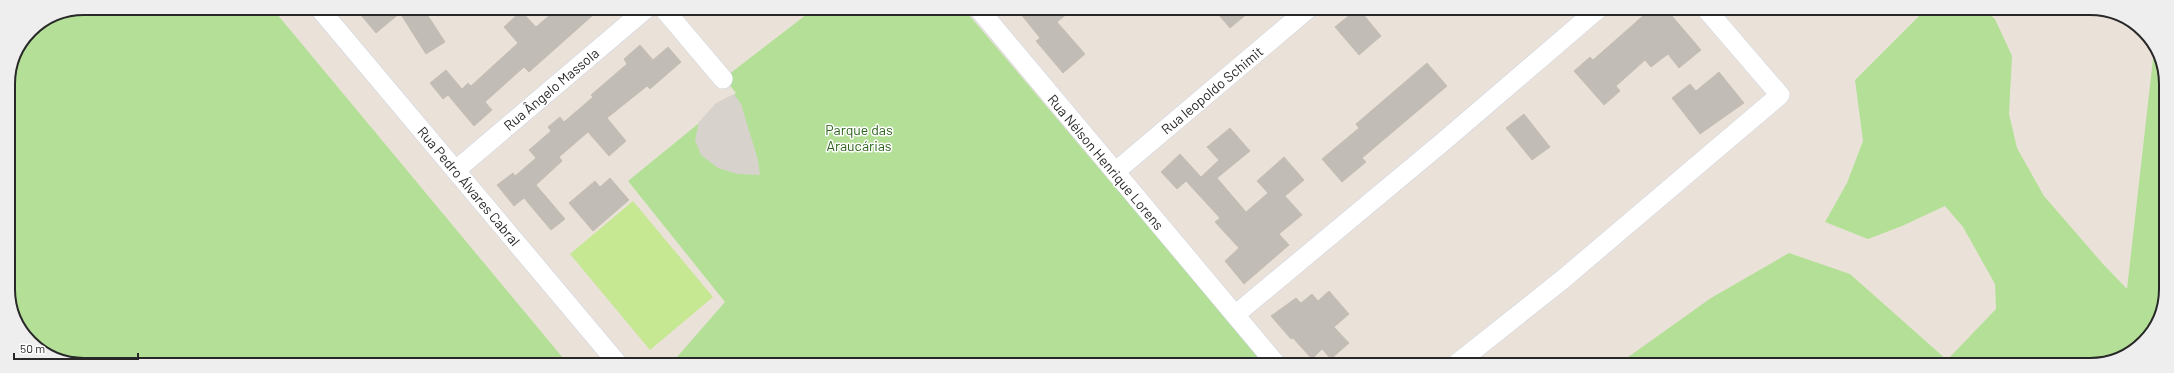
<svg xmlns="http://www.w3.org/2000/svg" width="2174" height="373" viewBox="0 0 2174 373" font-family="Barlow,sans-serif">
<style>
.green{fill:#b3e096}
.pitch{fill:#c7e892}
.plaza{fill:#d7d2cc}
.building{fill:#c2bcb6;stroke:#c5beb3}
.lines{fill:none;stroke-linecap:round;stroke-linejoin:round}
.minor-casing{stroke:#cfd3e1;stroke-width:20}
.minor{stroke:#fff;stroke-width:19}
.labels{text-anchor:middle;dominant-baseline:central;stroke-width:3;stroke-linejoin:round;paint-order:stroke}
.street-label{font-size:14px;fill:#282828;stroke:#fff}
.park-label{font-size:14px;fill:#2c621a;stroke:#fff}
.rim{fill:none;stroke:#282828;stroke-width:2}
</style>
<rect width="100%" height="100%" fill="#eae2d9"/>
<path class="green" d="M84 8H272L568 364H74L30 343 10 304 8 83 14 54 30 30 55 14Z
M815 8H963L1266 365H670L725 302 628 181 736 93 724 78Z
M1926 9H1984L1995 19 2012 56 2009 114 2017 148 2044 196 2103 264 2127 289 2154 50 2164 69 2165 282 2160 309 2140 346 2091 365H1617L1711 298 1789 253 1850 274 1947 360 1996 309 1995 284 1963 227 1945 206 1902 226 1868 239 1825 222 1847 183 1863 141 1855 80Z"/>
<path class="pitch" d="M633 201 713 297 650 350 570 254Z"/>
<path class="plaza" d="M734 94 741 104 758 160 760 175 737 174 718 168 701 155 695 140 699 122 716 103Z"/>
<path class="building" d="M355 8H423L445 42 426 54 400 13 376 33Z
M558 8H601L529 72 524 67 485 102 492 110 474 126 448 95 443 99 430 83 446 70 462 89 468 83 471 86 518 43 504 27 521 11 536 27Z
M1016 8H1074L1057 22 1085 54 1063 73 1036 41 1040 38Z
M1213 8H1254L1230 28Z
M1358 8 1381 36 1359 55 1335 27Z
M1639 9H1666L1701 50 1679 68 1668 54 1651 67 1645 60 1616 86 1620 91 1604 105 1574 71 1590 57 1593 60 1644 15Z
M640 45 653 60 668 47 681 62 650 89 647 86 607 118 626 141 609 156 588 132 559 157 562 161 536 185 565 219 551 230 524 198 514 206 497 185 513 173 515 176 536 158 529 150 551 131 548 127 560 117 564 122 593 97 591 95 627 64 624 59Z
M1427 63 1447 86 1362 158 1366 162 1342 182 1322 159 1359 128 1356 124Z
M1719 72 1744 103 1700 134 1672 98 1690 84 1696 91Z
M1524 114 1550 147 1532 160 1506 128Z
M1230 128 1250 151 1217 178 1246 212 1268 193 1257 181 1284 157 1304 180 1285 196 1302 215 1279 234 1289 245 1244 284 1225 261 1239 248 1215 222 1220 218 1186 181 1177 189 1161 172 1180 154 1201 177 1219 160 1207 147Z
M610 178 629 200 593 231 569 203 595 181 600 187Z
M1329 291 1349 314 1334 327 1349 343 1331 359 1322 349 1312 359 1293 338 1291 339 1271 316 1296 298 1301 303 1312 294 1318 301Z"/>
<g class="lines">
<g class="minor-casing">
<path id="minor" d="M319 8 619 365
M663 8 723 79
M978 8 1277 365
M456 170 647 8
M1115 172 1309 8
M1235 315 1444 141 1598 9
M1455 365 1562 280 1780 95 1706 9"/>
</g>
<use href="#minor" class="minor"/>
</g>
<g class="labels">
<g class="street-label">
<text transform="translate(551 89) rotate(-40)">Rua Ângelo Massola</text>
<text transform="translate(1212 90) rotate(-40)">Rua leopoldo Schimit</text>
<text transform="translate(1106 162) rotate(50)">Rua Nélson Henrique Lorens</text>
<text transform="translate(469 186) rotate(50)">Rua Pedro Álvares Cabral</text>
</g>
<g class="park-label">
<text x="859" y="129">Parque das<tspan x="859" dy="16">Araucárias</tspan></text>
</g>
</g>
<path d="M0 0H2174V373H0ZM84 15H2090A69 69 0 0 1 2159 84V289A69 69 0 0 1 2090 358H84A69 69 0 0 1 15 289V84A69 69 0 0 1 84 15Z" fill="#eee" fill-rule="evenodd"/>
<path class="rim" d="M84 15H2090A69 69 0 0 1 2159 84V289A69 69 0 0 1 2090 358H84A69 69 0 0 1 15 289V84A69 69 0 0 1 84 15Z"/>
<path d="M14 353v6h124v-6" fill="none" stroke="#282828" stroke-width="2"/>
<text x="20" y="353" font-size="12" fill="#282828" stroke="#ffffff" stroke-width="3" paint-order="stroke">50 m</text>
</svg>
